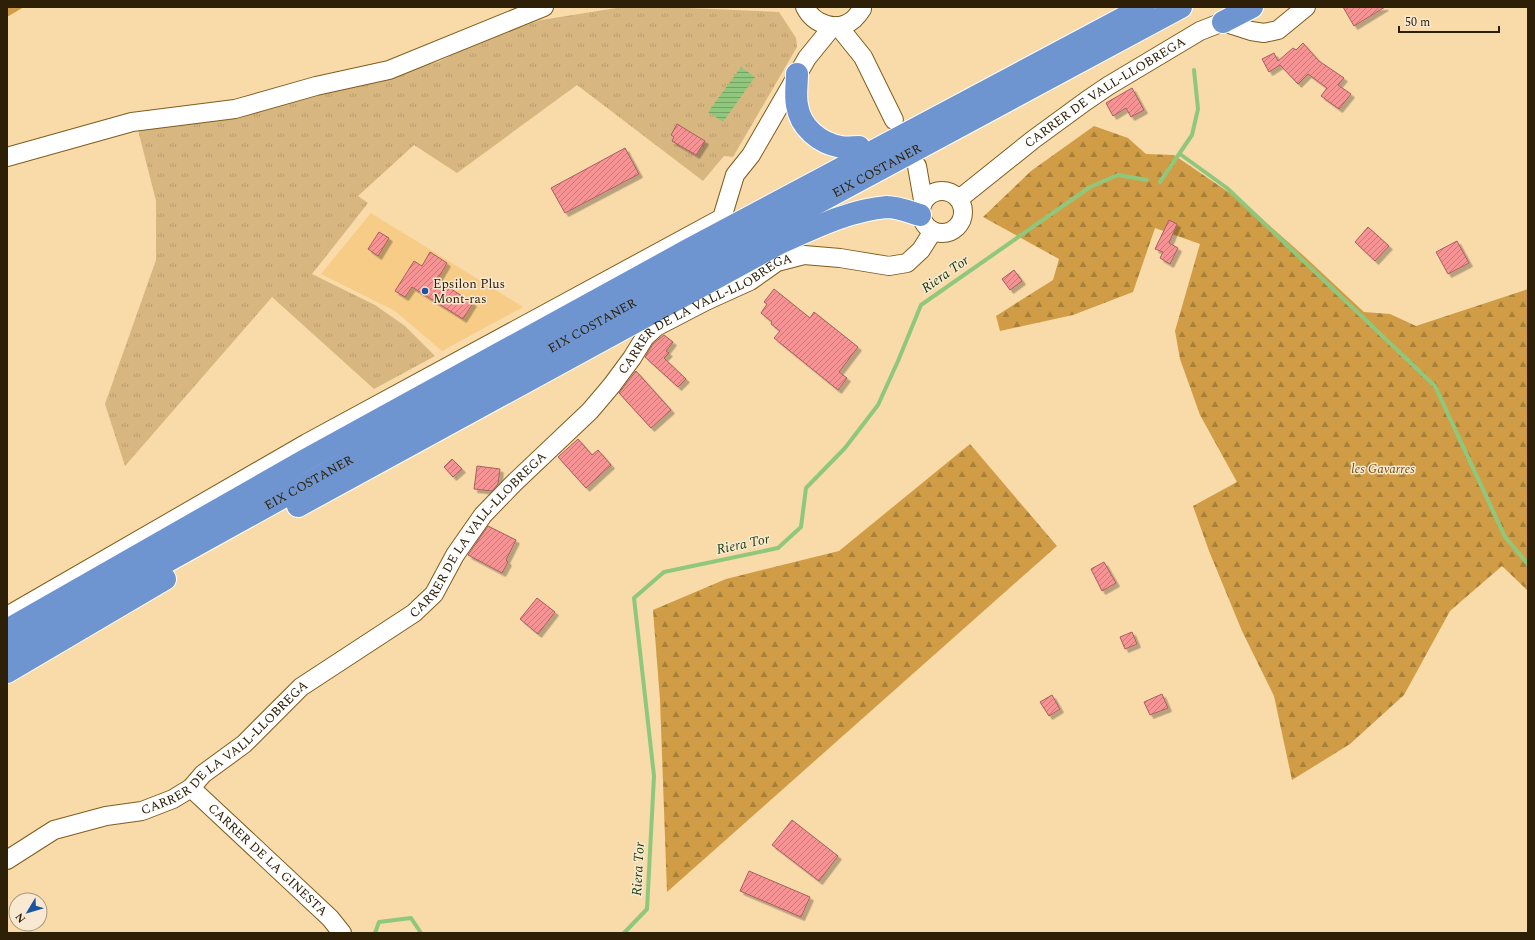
<svg xmlns="http://www.w3.org/2000/svg" width="1535" height="940" viewBox="0 0 1535 940" font-family="Spectral,serif">
<style>
.built{fill:#f7cc87}
.forest{fill:url(#forest-firs)}
.park{fill:url(#park-tufts)}
.water{fill:url(#water-rules)}
.lines{fill:none;stroke-linecap:round;stroke-linejoin:round}
.stream{stroke:#8fc87d;stroke-width:4}
.building{fill:url(#building-hatch);stroke:#a56062;filter:url(#shadow)}
.minor-casing{stroke:#7f5d1e;stroke-width:20}
.highway-casing{stroke:#fff;stroke-width:24}
.minor{stroke:#fff;stroke-width:18}
.highway{stroke:#6f95d1;stroke-width:22}
.poi-dot{fill:#1b53a5;stroke:#f9e9d2;stroke-width:1.5}
.labels{text-anchor:middle;dominant-baseline:central;stroke-width:3;stroke-linejoin:round;paint-order:stroke}
.street-label{font-size:13px;fill:#2e2006;stroke:#f9e9d2}
.poi-label{font-size:13px;fill:#2e2006;stroke:#f9e9d2;text-anchor:start}
.park-label{font-size:13px;font-style:italic;fill:#714f0b;stroke:#f9e9d2}
.water-label{font-size:14px;font-style:italic;fill:#183d09;stroke:#f9e9d2}
</style>
<defs>
<pattern id="forest-firs" width="22" height="20" patternUnits="userSpaceOnUse"><rect width="22" height="20" fill="#d09d46"/><path d="M5 1l3.5 6h-7zM16 11l3.5 6h-7z" fill="#a98038"/></pattern>
<pattern id="park-tufts" width="24" height="20" patternUnits="userSpaceOnUse"><rect width="24" height="20" fill="#d8b680"/><path d="M3 7l-1-3M5 7V3M7 7l1-3M15 17l-1-3M17 17v-4M19 17l1-3" fill="none" stroke="#ba9c6d"/></pattern>
<pattern id="water-rules" width="6" height="5" patternUnits="userSpaceOnUse"><rect width="6" height="5" fill="#8fc87d"/><path d="M0 2.5h6" fill="none" stroke="#75a264"/></pattern>
<pattern id="building-hatch" width="6" height="6" patternUnits="userSpaceOnUse"><rect width="6" height="6" fill="#f69395"/><path d="M-1 1l2-2M0 6l6-6M5 7l2-2" fill="none" stroke="#c87878"/></pattern>
<filter id="shadow"><feDropShadow dx="3.5" dy="3.5" stdDeviation="0" flood-color="#0004"/></filter>
</defs>
<rect width="100%" height="100%" fill="#f9daa9"/>
<path class="built" d="M371 213 523 307 442 351 395 311 321 274Z"/>
<path class="forest" d="M7 7H24L7 17Z
M1094 126 1128 138 1146 154 1174 155 1243 202 1304 256 1364 312 1390 314 1416 326 1528 289V591L1502 566 1450 611 1404 695 1350 744 1292 780 1274 696 1242 631 1209 551 1193 506 1237 482 1200 415 1180 359 1175 331 1200 244 1155 228 1133 292 1073 315 1000 331 996 316 1053 280 1059 259 983 217 1031 171Z
M970 444 1057 546 667 892 660 700 653 610 726 579 839 551Z"/>
<path class="park" d="M623 7H664L779 12 796 38 797 47 733 157 724 156 703 181 577 85 457 173 414 145 358 196 368 203 312 274 375 305 405 326 435 356 374 389 272 297 125 466 105 404 156 260V201L138 130 438 62 481 41 541 20Z"/>
<path class="water" d="M741 67 755 77 723 122 708 112Z"/>
<g class="lines">
<path class="stream" d="M1180 154 1227 188 1435 386 1505 537 1528 564
M1160 182 1192 135 1198 109 1194 70
M375 933 379 922 411 918 421 933
M624 933 647 909 654 776 634 598 664 572 778 548 801 527 806 488 845 448 878 405 898 361 921 305 1090 187 1118 175 1147 180"/>
</g>
<path class="building" d="M1343 7H1385L1354 26Z
M1303 43 1319 61 1344 78 1338 85 1351 94 1339 109 1321 96 1327 88 1308 74 1298 84 1280 65 1269 72 1262 59 1274 53 1278 61 1293 48 1296 50Z
M1132 88 1144 110 1131 117 1126 108 1113 116 1106 103Z
M677 124 705 141 696 155 672 141 674 137 671 135Z
M625 148 639 174 565 213 551 188Z
M1169 220 1177 224 1169 243 1178 248 1170 264 1160 258 1163 252 1155 249Z
M1368 227 1389 246 1375 261 1355 242Z
M379 232 389 238 378 256 368 249Z
M1457 241 1469 263 1448 274 1436 252Z
M430 252 447 263 437 280 473 303 463 319 412 287 405 297 395 291 414 261 422 266Z
M1014 270 1022 281 1010 290 1002 279Z
M774 289 810 318 814 312 858 347 839 372 847 378 838 390 774 338 780 331 771 324 772 322 761 313 767 304 764 302Z
M664 335 673 342 666 351 669 353 664 358 686 379 678 387 645 357 653 344Z
M636 371 671 410 651 428 619 393Z
M578 439 592 455 598 450 611 465 586 488 558 457Z
M452 459 462 469 453 477 444 467Z
M477 466 500 469 498 484 492 491 474 489Z
M488 526 516 540 506 560 508 562 502 573 468 555Z
M1104 562 1116 583 1102 591 1091 569Z
M537 598 555 612 538 634 520 619Z
M1132 632 1137 644 1125 649 1120 637Z
M1162 694 1168 708 1150 715 1144 702Z
M1052 695 1060 709 1049 716 1040 702Z
M792 820 838 856 819 881 772 845Z
M749 871 810 897 801 917 740 891Z"/>
<g class="lines">
<g class="minor-casing">
<g id="minor">
<path d="M805 7C814 25 838 33 854 19 857 16 860 12 862 9"/>
<path d="M838 26 863 57 894 120"/>
<path d="M7 157 132 122 235 109 316 86 389 70 544 7"/>
<path d="M917 166 923 200"/>
<circle cx="942" cy="212" r="21"/>
<path id="s1" d="M959 199 1034 139 1086 101 1108 86 1200 31 1223 22 1251 31 1264 33 1278 30 1306 7"/>
<path d="M7 616 307 443 722 218 735 175 751 155 807 58 833 26"/>
<path id="s2" d="M191 788 330 918 342 933"/>
<path id="s3" d="M7 860 54 830 106 816 142 811 173 799 191 788 203 774 244 744 301 687 414 613 434 594 455 555 483 515 514 483 590 411 612 385 632 358 645 337 656 327 706 301 750 281 777 262 804 255 840 258 889 266 907 263 921 250 933 231"/>
</g>
</g>
<g class="highway-casing">
<g id="highway">
<path d="M1223 22 1252 7"/>
<path d="M797 74C797 84 795 95 797 105 800 127 819 143 841 147 846 148 853 147 859 147"/>
<path d="M298 506 778 244C812 229 849 210 887 207 897 207 910 212 920 215"/>
<path d="M7 630 307 459 688 250 1144 7"/>
<path id="s4" d="M7 650 700 266 1181 7"/>
<path d="M7 672 165 579"/>
</g>
</g>
<use href="#minor" class="minor"/>
<use href="#highway" class="highway"/>
</g>
<circle class="poi-dot" cx="425" cy="291" r="4"/>
<g class="labels">
<g class="street-label">
<text stroke="none"><textPath href="#s1" startOffset="181">CARRER DE VALL-LLOBREGA</textPath></text>
<text stroke="none"><textPath href="#s4" startOffset="993">EIX COSTANER</textPath></text>
<text stroke="none"><textPath href="#s3" startOffset="910">CARRER DE LA VALL-LLOBREGA</textPath></text>
<text stroke="none"><textPath href="#s4" startOffset="669">EIX COSTANER</textPath></text>
<text stroke="none"><textPath href="#s4" startOffset="345">EIX COSTANER</textPath></text>
<text stroke="none"><textPath href="#s3" startOffset="587">CARRER DE LA VALL-LLOBREGA</textPath></text>
<text stroke="none"><textPath href="#s3" startOffset="251">CARRER DE LA VALL-LLOBREGA</textPath></text>
<text stroke="none"><textPath href="#s2" startOffset="105">CARRER DE LA GINESTA</textPath></text>
</g>
<g class="poi-label">
<text x="433" y="284">Epsilon Plus<tspan x="433" dy="15">Mont-ras</tspan></text>
</g>
<g class="park-label">
<text x="1383" y="469">les Gavarres</text>
</g>
<g class="water-label">
<text transform="translate(945 274) rotate(-35)">Riera Tor</text>
<text transform="translate(743 544) rotate(-12)">Riera Tor</text>
<text transform="translate(638 869) rotate(-87)">Riera Tor</text>
</g>
</g>
<rect width="1535" height="940" fill="none" stroke="#2e2006" stroke-width="16"/>
<g transform="translate(28 912) rotate(232)"><circle r="19" fill="#f9e9d2" stroke="#a89980"/>
<path d="M0-3L7 15L0 10L-7 15Z" fill="#1b53a5"/>
<text y="-6" font-size="11" font-weight="bold" text-anchor="middle" fill="#2e2006">N</text>
</g>
<path d="M1399 26v6h100v-6" fill="none" stroke="#2e2006" stroke-width="2"/>
<text x="1405" y="26" font-size="12" fill="#2e2006" stroke="#f9e9d2" stroke-width="3" paint-order="stroke">50 m</text>
</svg>
